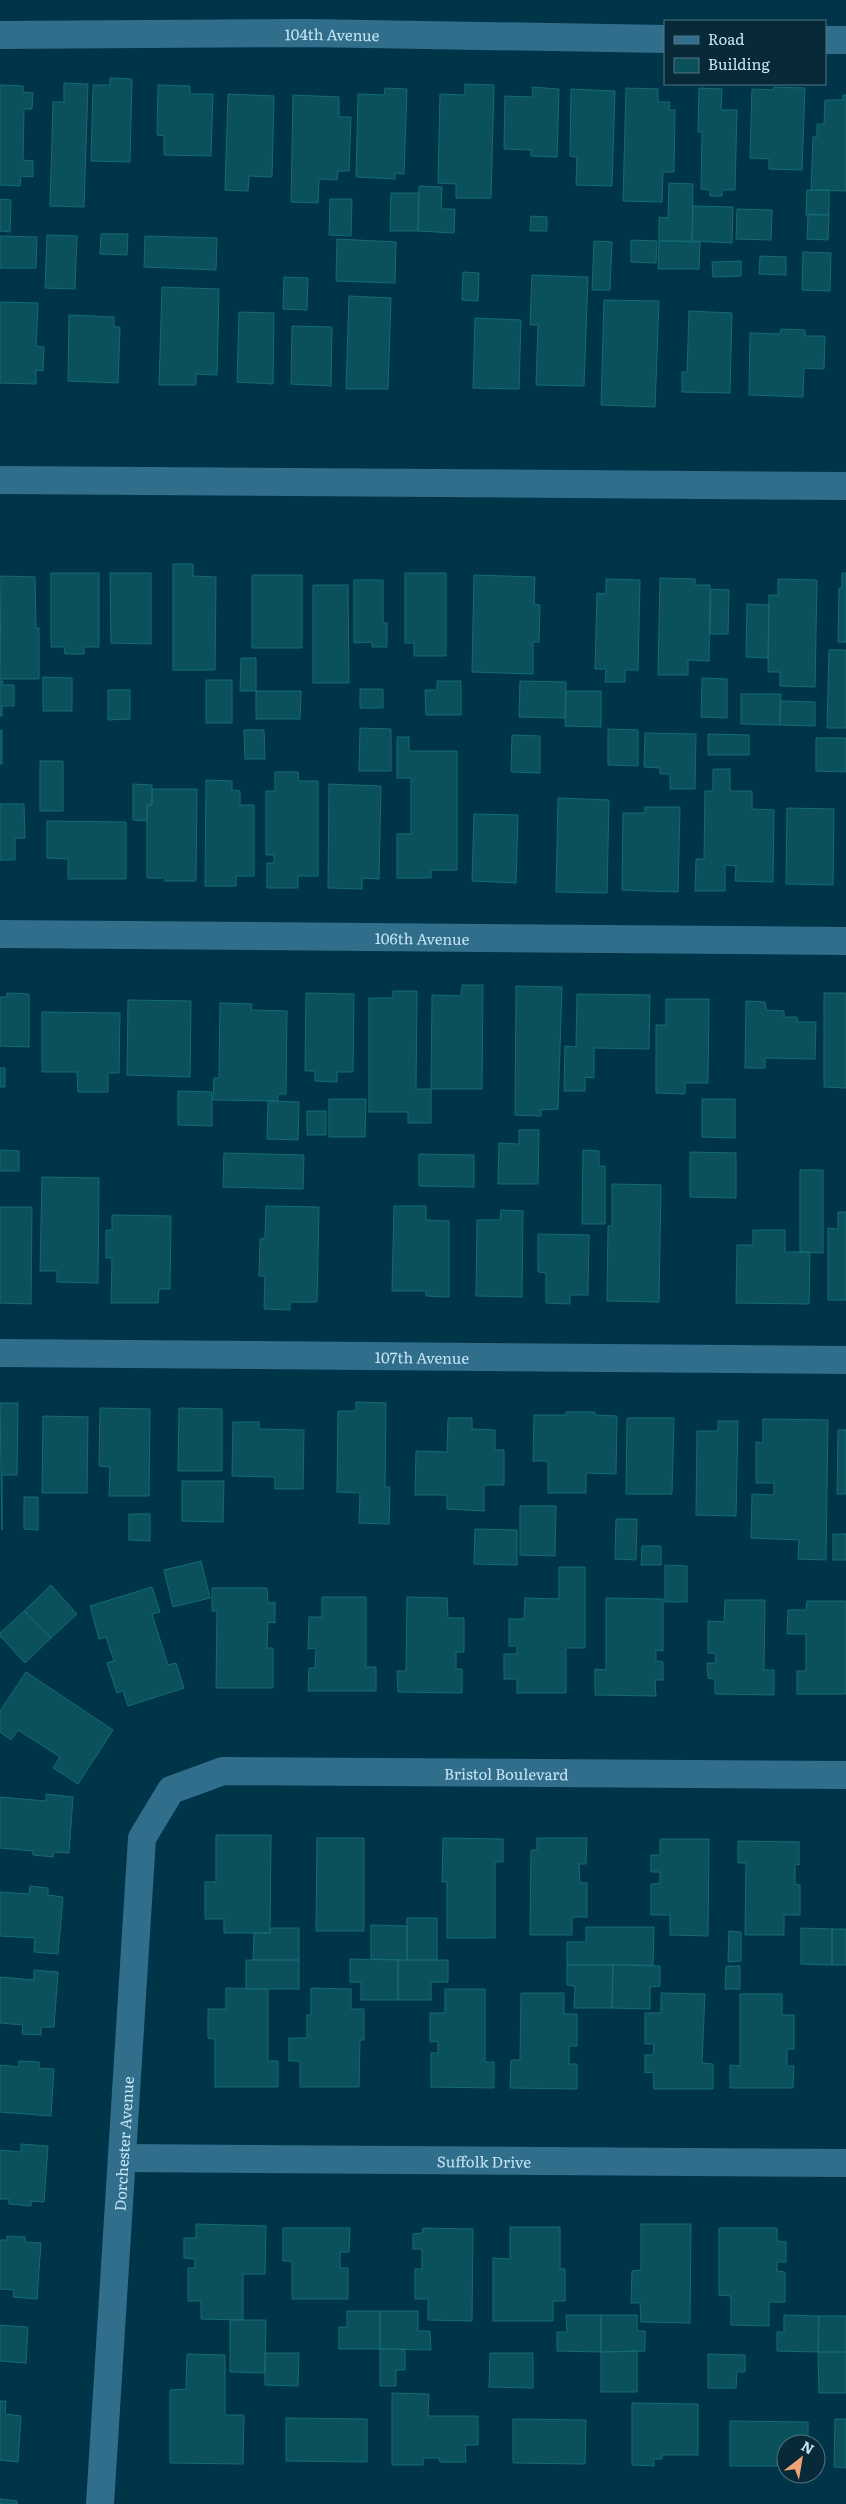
<svg xmlns="http://www.w3.org/2000/svg" width="846" height="2504" viewBox="0 0 846 2504" font-family="Literata,serif">
<style>
.building{fill:#0b515c;stroke:#156a77}
.lines{fill:none;stroke-linecap:round;stroke-linejoin:round}
.minor{stroke:#306e8b;stroke-width:28}
.labels{text-anchor:middle;dominant-baseline:central;stroke-width:5;stroke-linejoin:round;paint-order:stroke}
.street-label{font-size:15px;fill:#c6e5f5;stroke:#072938}
</style>
<rect width="100%" height="100%" fill="#003448"/>
<path class="building" d="M110 78 132 79 130 162 91 161 93 85H110Z
M64 83 88 84 84 207 50 206 53 102H64Z
M465 84 494 85 491 198H456V184L438 183 440 94 465 95Z
M0 85 23 86V92L33 93 32 109H24L23 160 33 161V177L21 176 20 186 0 185Z
M158 85 190 86V94H213L211 156 164 155V136L157 135Z
M532 87 559 89 557 157 531 156V150L504 149 505 96 533 97Z
M774 87 805 88 802 170 769 169V159L750 158 752 89 773 90Z
M385 88 407 89 404 174 395 173V179L356 177 358 94 384 95Z
M626 88 658 89V102H670L669 110H675L674 172H663L662 202 623 201Z
M699 88 722 89 721 110H737L735 190H722V196H710V190L701 189 702 132H698Z
M571 89 615 91 612 186 576 185 577 157 570 156Z
M228 94 274 96 272 177 249 176 248 191 225 190Z
M293 95 339 97V117H351L349 171H338L337 180 319 179 318 203 291 202Z
M843 95H846V191L811 190 813 137H817V124H824L825 100H843Z
M669 183 693 184 692 241H659V217L668 218Z
M419 186 442 187 441 209H455L454 233 418 231Z
M807 190H829V215H806Z
M391 193H419L418 231H390Z
M0 199 11 200 10 232 0 231Z
M330 199H352L351 236 329 235Z
M693 206 733 207 732 243 692 241Z
M737 209 772 210 771 240 736 239Z
M808 214 829 215 828 240 807 239Z
M531 216 547 217V231H530Z
M101 234H128L127 255 100 254Z
M47 235 77 236 75 289 45 288Z
M0 236 37 237 36 268H0Z
M145 236 217 238 216 270 144 267Z
M337 239 396 242 395 283 336 281Z
M631 240 657 241 656 263 631 262Z
M594 241 612 242 610 290H592Z
M659 241 700 242 699 269H658Z
M803 252 831 253 830 291 802 290Z
M760 256 786 257V275L759 274Z
M741 261V276L713 277 712 262Z
M463 272 479 273 478 301 462 300Z
M532 275 588 277 584 386 536 385 538 325H530Z
M284 277 308 278 307 310 283 309Z
M162 287 219 289 217 375 196 374V385H159Z
M349 296 391 298 388 389H346Z
M604 300 659 301 655 407 601 405Z
M0 302 38 303 36 346 44 347 43 371 36 370V384L0 383Z
M689 311 732 313 730 393 682 392V372H687Z
M239 312 274 313 273 384 237 382Z
M69 315 114 317V327H120L118 383 68 381Z
M475 318 521 320 519 389 473 388Z
M292 326 332 327 331 386 291 384Z
M781 329 805 330V336H825L824 369 804 368 803 397 749 395 750 333 780 334Z
M173 564H193V576L216 577 215 670H173Z
M51 573H99V647H84V654H65L64 647H51Z
M110 573H151V644L111 643Z
M405 573H446V656H414V643H405Z
M842 573H846V642H838L839 588H842Z
M252 575H302V648H252Z
M474 575 535 577 534 604 540 605 539 642H533V674L472 672Z
M1 576 35 577 36 628H39V679H0Z
M660 578 695 579V585H710L709 661 688 660V675H658Z
M606 579 640 580 638 670H625V682H605L606 669H595L597 593 606 594Z
M778 579 817 580 815 687 780 686V672H768L769 595H778Z
M354 580H383V623H387V647H372V642L354 643Z
M313 585H348L349 683H313Z
M711 589 729 590 728 634H710Z
M747 604 769 605 768 658 746 657Z
M829 650H846V728H827Z
M241 658H256V691H240Z
M43 677 72 678V711H43Z
M702 678 727 679V718L701 717Z
M206 680H232V723H206Z
M0 681H3L2 685H14V706H2V716H0Z
M437 681H461V715H426L425 690H437Z
M520 681 566 682 565 718 519 717Z
M360 689H383V708H360Z
M108 690H130V719L108 720Z
M256 691H301L300 719H256Z
M566 691H601V727L565 726Z
M741 694H781L780 725 741 724Z
M780 701 815 702V726L780 725Z
M360 728 391 729V771H359Z
M608 729 638 730V766L608 765Z
M0 730H2V764H0Z
M244 730H264L265 759H245Z
M645 733 696 734 695 789H670V774H660V768L644 767Z
M708 734 749 735V755H708Z
M512 735 540 736V773L511 772Z
M397 737H409V751H457V870H431V878H397V834H411V778H397Z
M816 738H846V772L816 771Z
M40 761H63V811H40Z
M713 769H730V791H752V809L774 810 773 882 735 881 736 866 725 865V891H695L696 859H704L705 791H713Z
M275 772H298L299 781H318V876H298V888H267V863H274V855H266V791H275Z
M206 780 232 781V790L240 791V805H254V876H236V886H205Z
M133 784 152 785V805H147V821L133 820Z
M329 784 381 786 379 879 362 878V889L328 888Z
M152 789H197L196 881H165V878H147V805H152Z
M558 798 609 800 607 893 556 892Z
M0 804H24L25 838H15V860H0Z
M645 807H680L678 892 622 890 623 813H645Z
M787 808 834 809 833 885 786 884Z
M474 814 518 815 516 883 472 881Z
M47 821 126 822V879H68V859L47 858Z
M462 985H483L482 1089H431L432 995 461 996Z
M516 986 562 987 558 1109 541 1110V1116L515 1115Z
M393 991H417L416 1089H431V1123H408V1112H369V998H393Z
M7 993 29 994V1047L0 1046V997H7Z
M306 993 354 994 353 1072H337V1082L315 1081V1071H305Z
M824 993H846V1088L824 1087Z
M577 994 650 995 649 1049 594 1048V1078L585 1077V1091H564L565 1046 576 1047Z
M666 999H709L708 1083H685V1094L656 1093V1025H666Z
M128 1000 191 1001 190 1077 127 1075Z
M746 1001 765 1002 766 1010 784 1011V1017H797V1022H816L815 1059 765 1058V1068H745Z
M220 1003 252 1004 251 1010 287 1011 286 1094H278V1101L213 1100 214 1078H219Z
M42 1012 120 1013 119 1073H108V1092H78L77 1072H42Z
M0 1068H5V1087H0Z
M178 1091 212 1092V1126L178 1125Z
M329 1099H366L365 1137H329Z
M702 1099H735V1138L702 1137Z
M268 1101 299 1102 298 1140 267 1139Z
M307 1111H326V1135H307Z
M519 1130H539L538 1184H498L499 1143 519 1144Z
M0 1150 19 1151V1171H0Z
M583 1150 599 1151V1166H605V1224H582Z
M690 1152 736 1153V1198L690 1197Z
M224 1153 304 1155 303 1189 223 1187Z
M419 1154 474 1155V1187L419 1186Z
M800 1170H823V1253L800 1252Z
M42 1177 99 1178 98 1283 57 1282V1271H40Z
M612 1184 661 1185 659 1302 607 1301 608 1226H612Z
M266 1206 319 1207 317 1302H290V1310L264 1309 265 1276H259L260 1239 265 1238Z
M394 1206H426V1220L449 1221V1297L426 1296V1291H392Z
M0 1207H32L31 1304 0 1303Z
M501 1210 523 1211 522 1297 476 1296 477 1220H500Z
M838 1212H846V1300H828V1228L838 1229Z
M112 1215 171 1216 170 1289H159L158 1303H111L112 1258H106V1230H112Z
M753 1230H785V1252H810L809 1304 736 1303 737 1245H753Z
M538 1234 589 1235 588 1295H570V1304L546 1303V1273L538 1272Z
M356 1402 386 1403 385 1487H390L389 1524 359 1523 360 1493 337 1492 338 1411H356Z
M0 1403H18L17 1475H2V1530Z
M100 1408 150 1409 149 1496H109L110 1467 99 1466Z
M179 1408 222 1409V1471H178Z
M566 1412H595V1415L617 1416 616 1474 586 1473V1493H548V1461H533L534 1415H566Z
M43 1416 88 1417 87 1493H42Z
M448 1418H472V1429L495 1430V1450H504V1485H484V1511L447 1509V1495H415L416 1451 447 1452Z
M627 1418H674L672 1494H626Z
M763 1419 828 1420 826 1560 798 1559 799 1540 751 1538 752 1494 774 1495V1483H756V1442L763 1443Z
M718 1421H738L736 1516 696 1515 697 1431H718Z
M233 1422H259V1429L304 1430 303 1489H275V1477L232 1476Z
M838 1430H846V1494H837Z
M182 1481H224L223 1522 182 1521Z
M24 1497H38V1530L24 1529Z
M520 1506H556L555 1556 520 1555Z
M129 1514H150V1541L129 1540Z
M616 1519H637L636 1560 615 1559Z
M475 1529 517 1530V1565L474 1564Z
M833 1534H846V1560H833Z
M642 1546H661V1565H641Z
M201 1561 210 1598 173 1607 164 1570Z
M665 1565 687 1566V1602H665Z
M559 1567H585V1648H566V1693H517V1679H504V1654H517V1646H509V1619H524L525 1598 559 1599Z
M51 1585 77 1614 51 1638 24 1611Z
M152 1587 160 1612 152 1614 168 1665 176 1663 184 1688 128 1706 123 1691 117 1693 107 1663 114 1661 106 1637 99 1639 90 1606Z
M212 1588H267L268 1603 275 1602V1623L268 1622 267 1648H273V1688H216L217 1611H212Z
M322 1597H366V1667H376V1691H308L309 1668H315L316 1648 308 1649 309 1617H322Z
M407 1597 447 1598 448 1618H464V1652H456V1669H462V1693L398 1692 397 1671H406Z
M606 1598 663 1599V1651L656 1650V1661L663 1662V1680H655L656 1696 595 1695V1669L606 1670Z
M725 1600H765L764 1670H774V1695L715 1694V1679L708 1678 707 1663H716L715 1653H708V1621L724 1622Z
M807 1601H846V1694H797V1671H806V1634H787L788 1610H806Z
M24 1611 51 1638 25 1663 0 1636V1633Z
M26 1672 113 1730 78 1784 53 1768 60 1757 18 1730 11 1740 0 1732V1711Z
M46 1794 73 1797 69 1853 54 1852 53 1857 33 1855V1851L0 1848V1797L46 1801Z
M216 1835H271L270 1933H224V1919H205V1882H216Z
M317 1838H364V1931H316Z
M443 1838 503 1839V1862H495V1938H447V1882H442Z
M537 1838H587L586 1864H579L580 1883H587V1917H572V1935H530L531 1850H537Z
M660 1839H709L708 1936 670 1935V1915H651V1884L660 1883V1872H651V1855H660Z
M738 1841 799 1842V1865L795 1864V1884L800 1885V1915H784V1935H745L746 1863H738Z
M30 1886 48 1888V1895L63 1897 58 1954 34 1952 35 1938 0 1936V1892L29 1894Z
M407 1918H437V1960H407Z
M371 1925 407 1926V1960L371 1959Z
M586 1927H654L653 1965H567V1942H586Z
M270 1928H299V1960H253L254 1933H270Z
M801 1928 832 1929V1965L801 1964Z
M832 1929H846V1965H832Z
M729 1931 741 1932V1961L728 1962Z
M350 1959 398 1960V2000H361V1982H350Z
M246 1960H299V1989H246Z
M398 1960H448V1982H431V2000H398Z
M567 1965H613L612 2008H574L575 1986 567 1985Z
M613 1965 660 1966V1986L650 1987V2009L612 2008Z
M726 1966H740V1989H725Z
M34 1970 58 1972 54 2027H41V2035L22 2034 23 2025 0 2023V1977L34 1980Z
M226 1988 268 1989V2061H278V2087H215V2039L208 2038V2009H226Z
M311 1988 351 1989V2009H364V2040H360L359 2087H300V2061H289V2038H307V2015H311Z
M445 1989H485V2062H494V2088L431 2087V2053H438V2041L430 2042V2013H445Z
M521 1993H564V2014H577V2046H569V2064H577V2089L510 2088 511 2060H520Z
M661 1993 705 1994 702 2063 713 2064V2089H654L653 2072 645 2073V2055H653L654 2044H645V2013H661Z
M740 1994H782V2015H794V2049H787V2066H794L793 2088H730V2065L740 2066Z
M19 2061 39 2062V2068L54 2069 51 2116 0 2112V2065L19 2067Z
M21 2144 48 2146 44 2202 31 2201V2206L9 2204V2199H0V2150L21 2152Z
M196 2224 266 2226 265 2274H243V2320L201 2319V2301H188V2268H195V2259L184 2258V2238H196Z
M641 2224H691L690 2323 641 2322 640 2303H631L632 2271 641 2270Z
M510 2227H560V2269H565V2301H553V2321H493V2258L510 2259Z
M283 2228H350L349 2252H340V2268H348V2299H292V2261H283Z
M423 2228 473 2229 472 2321 428 2320V2299H415V2269H422V2249H413V2234L422 2233Z
M719 2228H777V2241L786 2242V2262H777V2271L785 2272V2302H769V2326L731 2325V2296L719 2295Z
M7 2236 25 2237V2242L41 2243 37 2299 13 2297 14 2290 0 2289V2240H7Z
M347 2311H380V2349H339V2327H347Z
M380 2311H418V2331H430L431 2350 380 2349Z
M566 2315H601V2352L557 2351V2332H567Z
M601 2315H637V2331H645V2351L601 2352Z
M784 2315 819 2316 818 2352 777 2351V2332H784Z
M819 2316H846V2352H818Z
M230 2320H266L265 2373 230 2372Z
M0 2325 28 2327 26 2363 0 2361Z
M380 2349H405V2370H396V2386H380Z
M637 2351V2392H601V2352Z
M818 2352H846V2393H819Z
M265 2353H299L298 2386 265 2385Z
M490 2353H533V2388L489 2387Z
M187 2354 225 2355V2415H244L243 2464 170 2463V2390L186 2389Z
M708 2354 745 2355V2372H737L736 2388H708Z
M392 2393 429 2394 428 2416H478V2445H465L466 2462H440L439 2458H423V2465H392Z
M0 2401H6L5 2414 21 2416 18 2462 0 2460Z
M632 2403 698 2404V2455H662V2459H654V2466L632 2465Z
M286 2418 367 2419V2462L286 2461Z
M513 2419 586 2420 585 2464 513 2463Z
M835 2419H846V2468L834 2467Z
M730 2421 808 2422V2444H786V2466H730Z
M0 2499 17 2501V2504H0Z"/>
<g class="lines">
<g class="minor">
<path id="s1" d="M0 35 308 33 665 39"/>
<path d="M825 40H846"/>
<path d="M0 480 846 486"/>
<path id="s2" d="M0 934 846 941"/>
<path id="s3" d="M0 1353 846 1360"/>
<path id="s4" d="M122 2158 846 2163"/>
<path id="s5" d="M100 2504 142 1838 171 1790 223 1771 846 1775"/>
</g>
</g>
<g class="labels">
<g class="street-label">
<text stroke="none"><textPath href="#s1" startOffset="332">104th Avenue</textPath></text>
<text stroke="none"><textPath href="#s2" startOffset="422">106th Avenue</textPath></text>
<text stroke="none"><textPath href="#s3" startOffset="422">107th Avenue</textPath></text>
<text stroke="none"><textPath href="#s5" startOffset="1062">Bristol Boulevard</textPath></text>
<text stroke="none"><textPath href="#s5" startOffset="361">Dorchester Avenue</textPath></text>
<text stroke="none"><textPath href="#s4" startOffset="362">Suffolk Drive</textPath></text>
</g>
</g>
<rect x="664" y="20" width="162" height="65" fill="#072938" stroke="#537484"/>
<rect x="674" y="36" width="25" height="8" fill="#306e8b" stroke="#537484"/>
<text x="708" y="45" font-size="15" fill="#c6e5f5">Road</text>
<rect x="674" y="58" width="25" height="15" fill="#0b515c" stroke="#537484"/>
<text x="708" y="70" font-size="15" fill="#c6e5f5">Building</text>
<g transform="translate(801 2459) rotate(31)"><circle r="24" fill="#072938" stroke="#537484"/>
<path d="M0-4L9 19L0 12L-9 19Z" fill="#efa377"/>
<text y="-8" font-size="14" font-weight="bold" text-anchor="middle" fill="#c6e5f5">N</text>
</g>
</svg>
